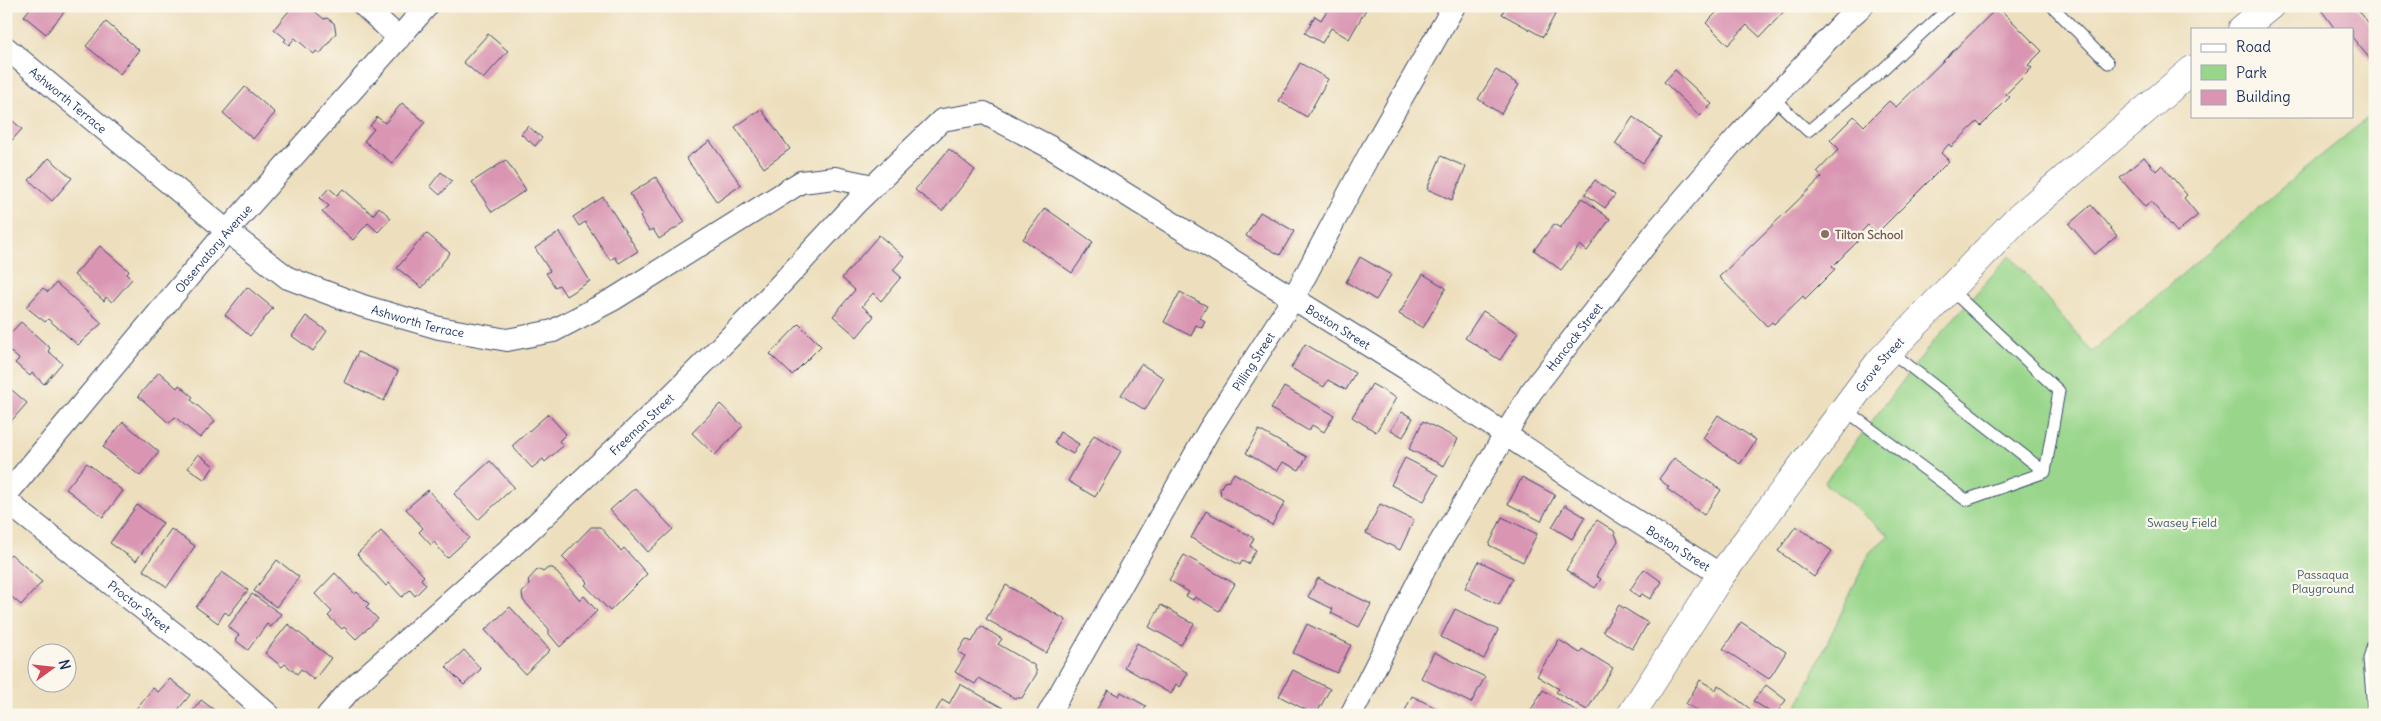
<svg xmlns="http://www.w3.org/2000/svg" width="2381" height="721" viewBox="0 0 2381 721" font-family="Delius,sans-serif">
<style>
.green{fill:#99d68b;stroke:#5a8274}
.building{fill:#d995b2}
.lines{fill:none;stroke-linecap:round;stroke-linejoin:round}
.service-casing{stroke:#3a496c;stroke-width:13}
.minor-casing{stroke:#3a496c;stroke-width:24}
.tertiary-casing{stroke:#3a496c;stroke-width:29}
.service{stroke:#fff;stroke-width:11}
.minor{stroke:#fff;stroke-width:22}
.tertiary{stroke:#fff;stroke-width:28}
.education-dot{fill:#8d6e63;stroke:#fbf7ec;stroke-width:2}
.labels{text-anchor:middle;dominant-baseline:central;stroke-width:4.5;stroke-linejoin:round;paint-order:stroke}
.street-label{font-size:12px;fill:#1b2f5e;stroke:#fbf7ec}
.education-label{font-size:12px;font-weight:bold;fill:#785e54;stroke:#fbf7ec;text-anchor:start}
.park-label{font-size:12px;fill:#3a5969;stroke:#fbf7ec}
</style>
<rect width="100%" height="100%" fill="#fbf7ec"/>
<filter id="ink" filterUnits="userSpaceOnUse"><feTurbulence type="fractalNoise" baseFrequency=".02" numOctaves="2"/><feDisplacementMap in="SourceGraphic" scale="10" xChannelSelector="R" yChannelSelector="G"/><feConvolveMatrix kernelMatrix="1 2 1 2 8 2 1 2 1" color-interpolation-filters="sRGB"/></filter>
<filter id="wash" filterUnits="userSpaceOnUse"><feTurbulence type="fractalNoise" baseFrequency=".0096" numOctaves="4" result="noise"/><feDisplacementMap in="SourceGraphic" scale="20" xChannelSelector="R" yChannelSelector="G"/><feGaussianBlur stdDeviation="1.12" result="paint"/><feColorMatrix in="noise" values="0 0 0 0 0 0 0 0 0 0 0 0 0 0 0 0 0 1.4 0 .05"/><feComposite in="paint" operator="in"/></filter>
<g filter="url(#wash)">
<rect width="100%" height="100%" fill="#eddfbd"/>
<path class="green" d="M2375 112V715H1793L1870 552 1889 535 1824 483 1933 342 2010 255 2092 352 2290 181Z"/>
<g id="blocks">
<path class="building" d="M32 6H69L46 34 24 16Z
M293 6H298L304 11 308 6 324 19 327 18 334 23 336 33 320 54 316 51 314 54 295 38 289 45 284 41 286 39 274 29Z
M1330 6H1368L1349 39 1331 28 1322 43 1305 33 1315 16 1321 20Z
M1506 6H1558L1559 7 1543 37 1502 14Z
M1723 6H1731L1736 11 1741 6 1788 7 1760 37 1747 25 1728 45 1706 23Z
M2328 6H2355L2375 31V65L2352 37V29H2335L2322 11Z
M1998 7 2042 51 2028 65 2032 68 2006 94 2010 97 1981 126 1977 122 1951 147 1949 144 1941 153 1949 161 1877 233 1868 225 1857 236 1860 239 1832 267 1835 269 1805 299 1803 296 1774 324 1772 322 1767 326 1719 277 1822 177 1817 172 1839 149 1830 140 1854 116 1864 126 1889 101 1896 107Z
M106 22 139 50 120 74 86 46Z
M488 34 508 51 483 79 463 62Z
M1300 63 1328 79 1307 117 1279 101Z
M1496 70 1519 85 1501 114 1478 99Z
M1675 70 1712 104 1700 116 1664 82Z
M245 87 275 113 253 139 223 113Z
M402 103 425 122 392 163 364 141 374 129 370 126 377 117 385 123Z
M761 109 790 149 764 168 735 127Z
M6 115 22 129 6 147Z
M1633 117 1661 137 1643 163 1615 144Z
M528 126 542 138 535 146 521 134Z
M710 141 741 185 717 202 686 158Z
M949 149 975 170 942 211 915 190Z
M1441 156 1466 167 1452 200 1427 189Z
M2144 157 2156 171 2162 165 2187 195 2184 198 2198 215 2177 232 2151 202 2145 207 2120 178Z
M49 158 72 178 52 201 29 180Z
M506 160 526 190 492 212 472 182Z
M441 172 452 181 440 195 430 186Z
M656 177 685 222 659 239 653 229 649 231 640 217 643 215 630 194Z
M1595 180 1615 195 1605 208 1585 194Z
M329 188 337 195 343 189 373 215 379 207 391 218 378 232 368 223 353 240 322 212 329 206 320 198Z
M603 197 638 251 619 263 615 257 610 260 585 222 579 226 573 217Z
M1582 198 1610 219 1587 251 1580 245 1561 270 1534 250 1554 224 1560 228Z
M2091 205 2117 236 2095 254 2069 224Z
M1045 208 1093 242 1072 273 1023 239Z
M1260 212 1294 231 1280 255 1246 236Z
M560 232 590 281 566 296 559 285 555 287 546 273 550 271 535 248Z
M426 233 450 253 422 288 397 268Z
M879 235 904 257 893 270 901 277 881 301 873 293 862 306 874 316 857 337 833 316 855 290 842 278Z
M100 246 129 271 127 274 132 279 112 302 106 297 104 301 74 275Z
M1360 257 1391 275 1376 300 1346 282Z
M1423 274 1446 288 1423 328 1399 314Z
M56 283 102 323 78 345 48 319 45 322 26 307 43 288 48 292Z
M247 287 273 308 250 336 225 315Z
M1180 292 1207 306 1200 318 1205 321 1202 328 1196 325 1191 336 1164 322Z
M1483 311 1518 333 1500 360 1465 338Z
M306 316 327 331 313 351 292 336Z
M21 322 50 348 48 351 62 363 44 384 32 373 30 376 15 363 19 359 6 348V338Z
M799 324 821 346 792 375 770 354Z
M1305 344 1355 373 1346 390 1328 380 1324 387 1291 368Z
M358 352 398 371 384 401 344 382Z
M1141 364 1164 378 1145 410 1121 395Z
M159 372 177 388 179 385 193 397 191 400 215 421 200 438 175 417 169 423 138 396Z
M1372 384 1396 398 1376 432 1352 417Z
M6 385 27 403 6 427Z
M1284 387 1334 415 1324 432 1312 425 1309 431 1271 409Z
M720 404 743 426 715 455 692 433Z
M1402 412 1413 418 1403 437 1391 430Z
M548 414 566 434 559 441 563 446 545 462 543 459 532 468 512 446Z
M1718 415 1756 440 1740 464 1703 438Z
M1423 421 1458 439 1444 466 1409 449Z
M123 422 159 452 140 476 103 447Z
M1259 430 1307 457 1299 470 1283 462 1277 471 1246 453Z
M1060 432 1079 444 1073 454 1054 443Z
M1094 435 1121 451 1095 497 1068 481Z
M198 454 214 466 205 480 188 468Z
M1405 458 1438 475 1424 501 1391 485Z
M1674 458 1721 490 1704 515 1667 489 1669 487 1659 479Z
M490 461 514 487 478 520 454 494Z
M87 463 123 491 103 517 66 489Z
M1234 473 1285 502 1272 525 1221 496 1220 489 1224 482 1229 481Z
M1522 477 1555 495 1541 521 1508 504Z
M635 488 673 529 648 552 610 510Z
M428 490 469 538 447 558 434 542 431 545 419 532 423 528 406 509Z
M1380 504 1414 520 1400 550 1366 533Z
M137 505 163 523 136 561 110 543Z
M1565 505 1585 517 1572 539 1552 527Z
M1206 511 1254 538 1250 546 1256 550 1248 564 1242 561 1240 565 1191 538Z
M1502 517 1537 534 1523 562 1489 545Z
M1597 520 1614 531 1618 541 1596 576 1601 579 1595 588 1566 570Z
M1796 526 1832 551 1814 577 1778 551Z
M591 527H600L621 551 624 548 647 574 610 611 585 585 588 582 562 557Z
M171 529 195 546 167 587 143 570Z
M381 531 424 576 421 579 426 585 415 596 410 590 402 597 389 583 386 586 357 554Z
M11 554 42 582 21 605 6 592V559Z
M1184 555 1235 584 1219 611 1195 597 1193 600 1186 596 1189 592 1169 580Z
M277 560 299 577 276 607 254 591Z
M1479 561 1513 578 1499 605 1465 588Z
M548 568H553L580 600 584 596 597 611 560 647 549 634V629L523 600 522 593 529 585 528 580 538 569 543 572Z
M1644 569 1662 582 1650 599 1642 594 1639 597 1630 590Z
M222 572 248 590 229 615 225 612 218 623 196 607Z
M335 573 355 594 357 592 369 604 366 607 378 619 356 639 344 627 342 629 328 616 332 612 315 594Z
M1318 578 1371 604 1359 627 1331 613 1333 609 1308 597Z
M1006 585 1066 620 1046 653 986 619Z
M252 594 281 614 271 627 267 624 248 650 235 640 239 635 228 627Z
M1161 605 1194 624 1181 645 1149 627Z
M1619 605 1648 623 1632 649 1603 631Z
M510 607 550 650 525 674 485 630Z
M1455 609 1498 630 1484 659 1441 637Z
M1741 622 1786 652 1769 679 1723 649Z
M288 624 331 658 314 680 301 669 297 674 285 664 282 667 265 653Z
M1307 624 1351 645 1337 673 1293 653Z
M981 626 1002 639 998 644 1034 665 1037 673 1022 698H1014L979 678 975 684 955 672 965 656 958 652 966 639 972 642Z
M1559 640 1580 653 1582 649 1613 668 1587 710 1556 692 1559 689 1537 676Z
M1137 643 1188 673 1180 687 1176 684 1171 694 1124 667Z
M464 650 481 669 464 685 446 667Z
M1434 652 1485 677 1471 703 1421 678Z
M1293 670 1330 689 1316 715 1279 696Z
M170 679 190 695 177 711 183 715H131L153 688 158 692Z
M1700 680 1716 690 1718 685 1757 714 1698 715 1699 711 1686 704Z
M960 684 1012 713 1011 715 934 714 942 700 949 704Z
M1766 685 1786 700 1775 715 1753 701Z
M1108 690 1119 696 1121 692 1146 706 1142 715 1094 714Z
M1543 690 1583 715H1528Z
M1412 696 1450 715H1403Z
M201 700 221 715H190Z"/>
</g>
</g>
<g filter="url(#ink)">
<use href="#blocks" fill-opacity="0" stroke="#3a496c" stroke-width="1"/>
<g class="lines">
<g class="service-casing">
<path id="service" d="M2052 6 2108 63
M1773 98 1808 131 1880 72 1951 6
M1890 351 2045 472
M1844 409 1966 500 2045 472 2059 391 1950 289
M2375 637 2369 659 2373 709 2375 715"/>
</g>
<g class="minor-casing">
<g id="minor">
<path d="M364 6 399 38"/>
<path id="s1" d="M6 48 227 231 288 278 363 306 439 328 507 340 553 331 614 299 801 182 835 178 873 186"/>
<path id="s2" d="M6 495 227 231 427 6"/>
<path id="s3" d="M6 501 199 653 269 715"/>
<path id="s4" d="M328 715 350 690 517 542 672 395 751 316 857 202 942 120 984 113 1050 147 1410 371 1619 510 1721 575"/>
<path id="s5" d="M1048 715 1209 430 1293 299 1369 155 1454 6"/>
<path id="s6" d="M1351 715 1426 566 1531 392 1657 230 1738 136 1843 23 1862 6"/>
</g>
</g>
<g class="tertiary-casing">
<g id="tertiary">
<path d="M2242 29 2270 6"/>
<path id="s7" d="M1631 715 1721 575 1880 361 2015 221 2192 70"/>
</g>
</g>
<use href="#service" class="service"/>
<use href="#minor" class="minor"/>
<use href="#tertiary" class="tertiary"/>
</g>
</g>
<circle class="education-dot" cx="1825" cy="234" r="5"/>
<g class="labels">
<g class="street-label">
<text stroke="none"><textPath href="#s1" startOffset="81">Ashworth Terrace</textPath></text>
<text stroke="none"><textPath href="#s2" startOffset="322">Observatory Avenue</textPath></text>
<text stroke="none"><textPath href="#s1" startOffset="501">Ashworth Terrace</textPath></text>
<text stroke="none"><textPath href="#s4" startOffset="1312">Boston Street</textPath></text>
<text stroke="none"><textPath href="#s6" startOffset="440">Hancock Street</textPath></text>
<text stroke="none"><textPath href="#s5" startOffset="409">Pilling Street</textPath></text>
<text stroke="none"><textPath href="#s7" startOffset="430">Grove Street</textPath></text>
<text stroke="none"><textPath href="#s4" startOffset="428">Freeman Street</textPath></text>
<text stroke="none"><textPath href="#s4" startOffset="1718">Boston Street</textPath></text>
<text stroke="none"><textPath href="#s3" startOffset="170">Proctor Street</textPath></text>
</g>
<g class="education-label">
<text x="1835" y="234">Tilton School</text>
</g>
<g class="park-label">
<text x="2182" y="522">Swasey Field</text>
<text x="2323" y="574">Passaqua<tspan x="2323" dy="14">Playground</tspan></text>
</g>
</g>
<rect width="2381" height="721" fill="none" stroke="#fbf7ec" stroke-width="25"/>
<rect x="2191" y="28" width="162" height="90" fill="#fbf7ec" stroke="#a1a7b3"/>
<rect x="2201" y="44" width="25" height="8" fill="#ffffff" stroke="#a1a7b3"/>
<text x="2236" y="52" font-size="15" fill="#1b2f5e">Road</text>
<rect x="2201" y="65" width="25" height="15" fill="#99d68b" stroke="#a1a7b3"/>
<text x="2236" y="78" font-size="15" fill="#1b2f5e">Park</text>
<rect x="2201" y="90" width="25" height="15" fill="#d995b2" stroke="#a1a7b3"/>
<text x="2236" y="102" font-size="15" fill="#1b2f5e">Building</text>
<g transform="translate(52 668) rotate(75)"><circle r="24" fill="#fbf7ec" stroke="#a1a7b3"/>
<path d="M0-4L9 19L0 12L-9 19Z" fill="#d1495b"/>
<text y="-8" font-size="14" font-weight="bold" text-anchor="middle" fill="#1b2f5e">N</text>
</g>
</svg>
